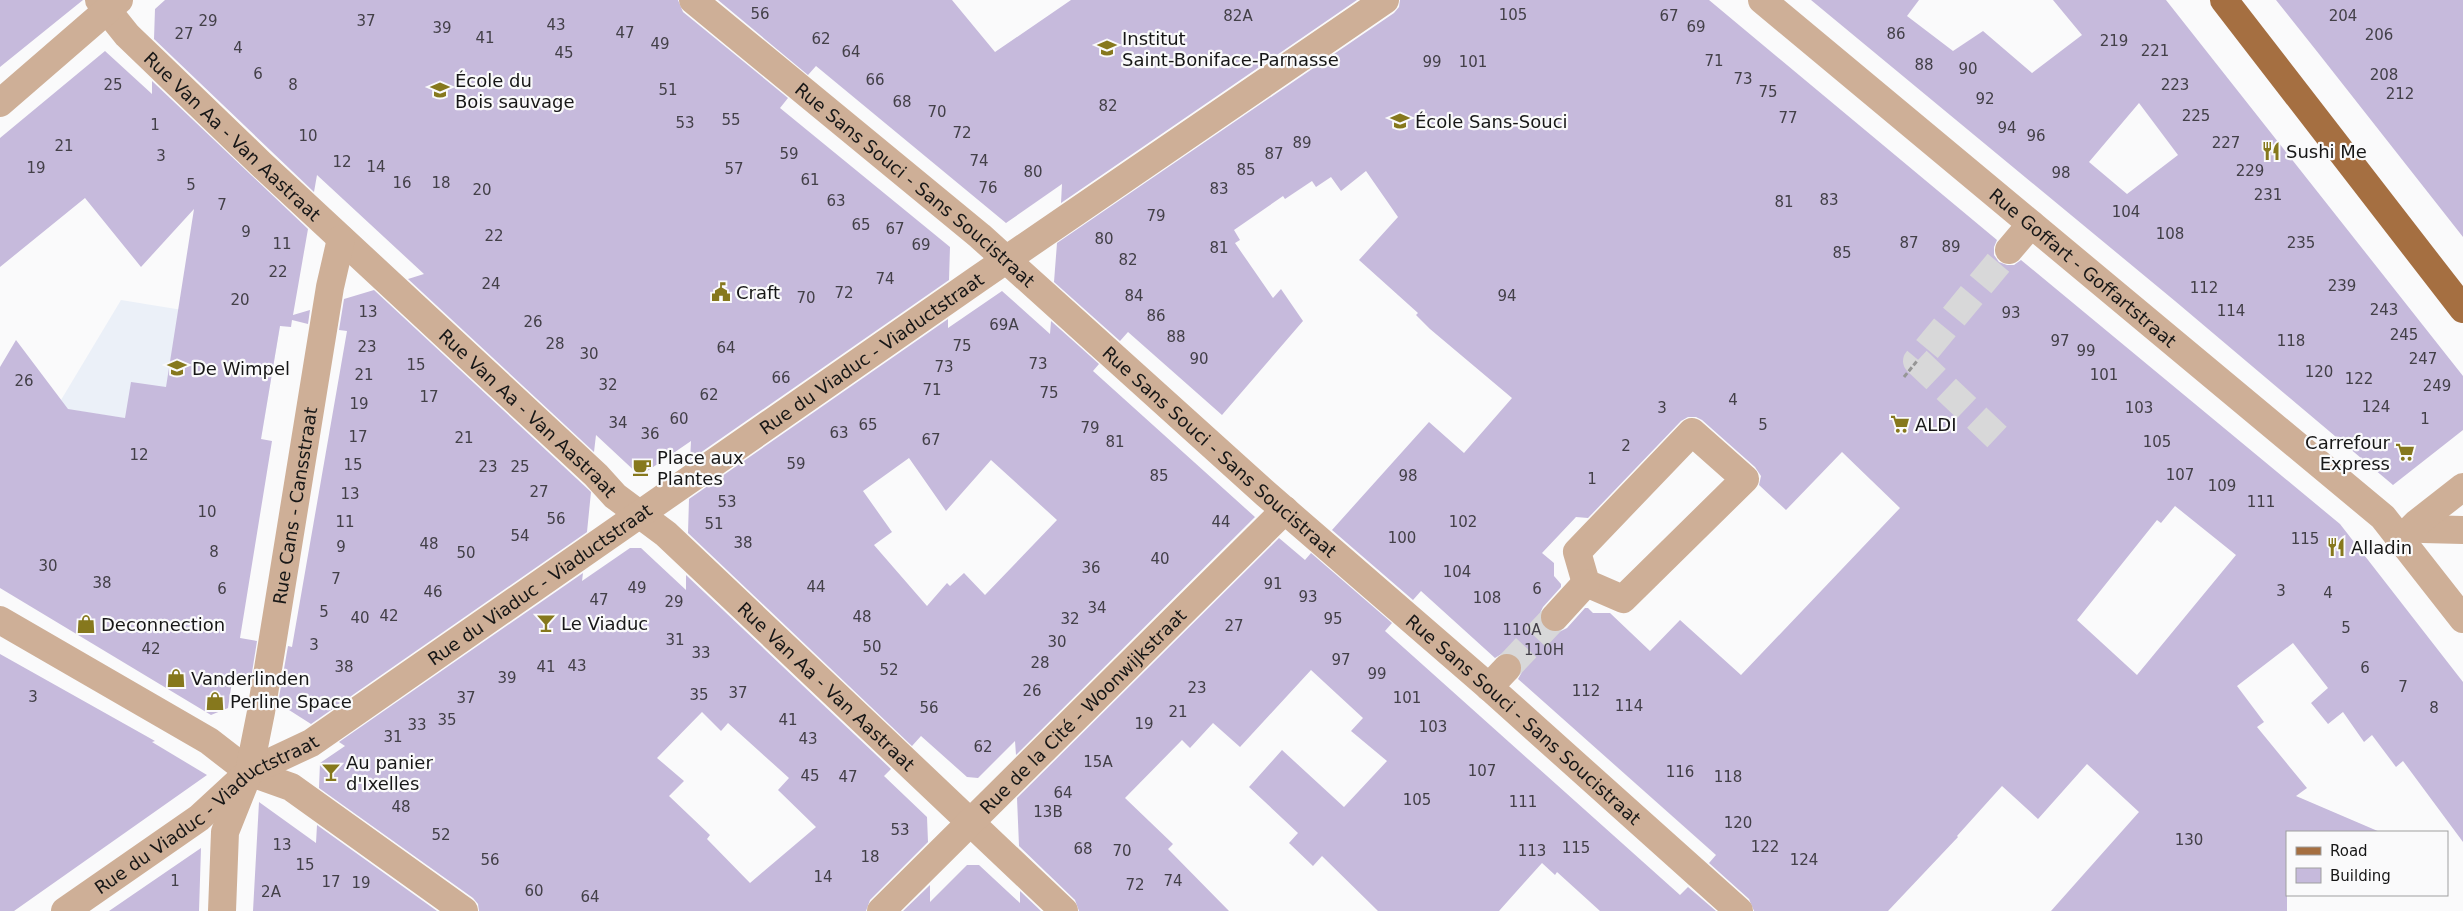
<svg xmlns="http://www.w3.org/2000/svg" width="2463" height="911" viewBox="0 0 2463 911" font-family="'DejaVu Sans',sans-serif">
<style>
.built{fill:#ebf0f8}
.building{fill:#c6badc;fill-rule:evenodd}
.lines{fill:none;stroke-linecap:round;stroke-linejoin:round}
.minor-tunnel{stroke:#d8d8d9;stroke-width:28;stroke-dasharray:28 14;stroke-linecap:butt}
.path{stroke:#969696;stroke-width:3;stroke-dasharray:5 2.5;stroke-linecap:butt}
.minor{stroke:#ceaf97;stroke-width:28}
.major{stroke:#a56f41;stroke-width:28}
.labels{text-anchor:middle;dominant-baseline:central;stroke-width:4.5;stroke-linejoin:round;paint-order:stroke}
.number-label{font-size:15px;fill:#434048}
.poi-label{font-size:18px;fill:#171717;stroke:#fafafb;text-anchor:start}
.street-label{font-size:18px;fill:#171717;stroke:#fafafb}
</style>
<rect width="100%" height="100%" fill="#fafafb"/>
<path class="built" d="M121 300 280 326 261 439 65 409 61 400Z"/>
<path class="building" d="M0 0H83L0 67Z
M165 0H678L683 12 788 98 780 108 950 247 949 280 690 460 691 441 640 476 596 435 594 452 408 279 424 274 317 175 314 192 154 39 155 9Z
M718 0H952L995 52 1071 0H1357L1061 203 1062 184 1006 223 816 66 808 75Z
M1400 0H1709L1997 240 1994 247V255L1999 262 2007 265H2014L2021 260 2340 524 2463 682V842L2403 761 2396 767 2372 735 2364 742 2343 712 2328 724 2311 703 2328 688 2293 643 2237 686 2264 722 2257 727 2307 788 2296 796 2380 832H2287V911H2051L2139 812 2087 764 2038 819 2002 786 1957 836 1958 837 1888 911H1754L1749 899 1709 863 1716 855 1518 679 1522 672V664L1517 656 1510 653H1503L1495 658 1421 591 1413 600 1332 530 1429 422 1464 453 1512 398 1430 329 1416 315 1418 313 1359 260 1398 217 1366 171 1341 191 1331 177 1316 187 1312 181 1285 199 1283 196 1234 230 1240 240 1235 243 1273 298 1281 289 1303 321 1222 415 1128 332 1120 341 1054 282 1057 243 1394 13 1399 7ZM1688 417H1696L1702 420 1755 467 1761 476 1759 485 1786 510 1842 452 1900 508 1741 675 1680 620 1650 651 1610 613H1593L1588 608H1585L1567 628 1559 632H1551L1545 629 1540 621V613L1543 607 1561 587V584L1554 576V563L1542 553 1576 517 1588 518 1681 421ZM2175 506 2236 555 2137 675 2077 620 2157 520 2161 523Z
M1811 0H1919L1907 16 1953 51 1983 31 2032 73 2082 35 2053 0H2166L2463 376V430L2393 485 2175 301ZM2139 103 2178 155 2127 194 2089 162Z
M2276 0H2463V237L2319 54Z
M105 51 152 94V81L308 229 293 315 310 310 308 324 292 320 291 327 280 326 261 439 272 441 240 638 257 641 250 685 233 675 228 708 211 715 0 588V367L16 340 68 409 125 418 131 382 166 387 194 209 141 267 85 198 0 267V138Z
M374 290 591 492 587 532 311 724 278 703 288 646 292 647 347 331 339 330 344 299Z
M1002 291 1050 334 1051 321 1099 364 1093 371 1255 517 1016 755 1015 741 978 778 967 777 921 736 912 746 688 533 689 499 948 319V328ZM909 458 946 511 991 460 1057 520 985 595 964 573 950 586 947 583 927 606 874 545 892 532 863 491Z
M1279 538 1305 560 1311 553 1392 623 1385 631 1680 895 1688 887 1716 911H1600L1557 872 1555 875 1542 863 1499 911H1378L1322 856 1313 866 1289 843 1298 833 1249 787 1282 750 1344 807 1387 761 1351 731 1363 718 1311 670 1240 747 1213 723 1190 748 1182 740 1125 798 1173 844 1168 849 1229 911H1079L1075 900 1019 846 1017 798Z
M630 548H641L686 590V575L891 769 884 776 927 817 928 842 870 900 866 911H479L478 904 473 898 319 788 320 763 345 746 339 742 583 573 582 581ZM702 712 721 731 728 723 789 778 778 790 816 827 750 883 707 839 710 835 669 796 684 781 657 758Z
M0 654 155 741 152 742 207 775 14 911H0Z
M259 802 316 843 317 825 437 911H253Z
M201 848 199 911H109L144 887Z
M967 865H979L1020 903V891L1041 911H903L930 885V902Z"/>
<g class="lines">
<path class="minor-tunnel" d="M1997 437 1917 361 2009 250
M1507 668 1555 617"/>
<path class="path" d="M1904 377 1917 361"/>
<g class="minor">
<path id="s1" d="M99 0 127 35 261 164 596 475 615 496 666 534 1064 911"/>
<path id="s2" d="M693 0 980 236 1266 494 1489 687 1739 911"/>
<path id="s3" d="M1762 0 2383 517 2463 619"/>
<path d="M0 103 119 0"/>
<path d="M2009 250 2031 224"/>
<path d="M1692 432 1745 479 1623 599 1586 583 1577 552Z"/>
<path d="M2423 529 2463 530"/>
<path d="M2401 539 2417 523 2463 487"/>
<path d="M1555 617 1586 583"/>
<path d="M0 620 209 741 249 772 291 787 464 911"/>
<path d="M1489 687 1507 668"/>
<path id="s4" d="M65 911 199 818 249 772 311 743 978 279 1385 0"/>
<path id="s5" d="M222 911 225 832 249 772 261 712 330 287 341 239"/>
<path id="s6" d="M881 911 1285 510"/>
</g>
<path class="major" d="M2224 0 2463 309"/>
</g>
<defs>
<g id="school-bare" transform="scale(1.5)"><path d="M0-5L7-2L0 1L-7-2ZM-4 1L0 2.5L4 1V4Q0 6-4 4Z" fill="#86781d" stroke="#fafafb" stroke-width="2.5" paint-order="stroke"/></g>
<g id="restaurant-bare" transform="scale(1.5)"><path d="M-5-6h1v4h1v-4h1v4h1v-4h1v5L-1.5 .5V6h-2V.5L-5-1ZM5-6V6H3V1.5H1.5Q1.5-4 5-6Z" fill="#86781d" stroke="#fafafb" stroke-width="2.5" paint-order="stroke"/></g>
<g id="civic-bare" transform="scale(1.5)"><path d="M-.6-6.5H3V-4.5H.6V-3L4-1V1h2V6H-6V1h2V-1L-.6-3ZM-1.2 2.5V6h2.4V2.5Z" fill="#86781d" stroke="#fafafb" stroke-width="2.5" paint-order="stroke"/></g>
<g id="supermarket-bare" transform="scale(1.5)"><path d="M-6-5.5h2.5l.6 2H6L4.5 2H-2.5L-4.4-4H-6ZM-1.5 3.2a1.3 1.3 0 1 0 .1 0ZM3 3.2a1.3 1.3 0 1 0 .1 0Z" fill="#86781d" stroke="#fafafb" stroke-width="2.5" paint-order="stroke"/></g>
<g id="cafe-bare" transform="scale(1.5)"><path d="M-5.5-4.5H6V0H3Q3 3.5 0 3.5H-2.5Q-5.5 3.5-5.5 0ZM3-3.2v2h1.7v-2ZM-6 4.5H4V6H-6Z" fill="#86781d" stroke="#fafafb" stroke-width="2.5" paint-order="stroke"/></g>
<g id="bar-bare" transform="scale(1.5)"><path d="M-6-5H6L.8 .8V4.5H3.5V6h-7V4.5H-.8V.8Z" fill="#86781d" stroke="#fafafb" stroke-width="2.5" paint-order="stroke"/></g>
<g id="shop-bare" transform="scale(1.5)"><path d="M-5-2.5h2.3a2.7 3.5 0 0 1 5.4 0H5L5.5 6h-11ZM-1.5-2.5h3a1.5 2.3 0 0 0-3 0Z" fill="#86781d" stroke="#fafafb" stroke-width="2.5" paint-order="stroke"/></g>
</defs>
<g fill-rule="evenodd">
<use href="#school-bare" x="1107" y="48"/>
<use href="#school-bare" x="440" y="90"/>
<use href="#school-bare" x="1400" y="121"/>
<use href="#restaurant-bare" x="2271" y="151"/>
<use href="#civic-bare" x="721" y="292"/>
<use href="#school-bare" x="177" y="368"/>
<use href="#supermarket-bare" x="1900" y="424"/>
<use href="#supermarket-bare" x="2405" y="452"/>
<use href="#cafe-bare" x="642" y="467"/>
<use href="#restaurant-bare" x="2336" y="547"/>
<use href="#bar-bare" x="546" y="623"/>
<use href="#shop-bare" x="86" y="624"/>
<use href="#shop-bare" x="176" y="678"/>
<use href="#shop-bare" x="215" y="701"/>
<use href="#bar-bare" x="331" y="772"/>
</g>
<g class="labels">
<g class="number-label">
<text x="760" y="14">56</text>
<text x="1513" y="15">105</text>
<text x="1238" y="16">82A</text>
<text x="1669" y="16">67</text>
<text x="2343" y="16">204</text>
<text x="208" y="21">29</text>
<text x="366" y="21">37</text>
<text x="556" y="25">43</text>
<text x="1696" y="27">69</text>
<text x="442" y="28">39</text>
<text x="625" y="33">47</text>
<text x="184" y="34">27</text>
<text x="1896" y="34">86</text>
<text x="2379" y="35">206</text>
<text x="485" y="38">41</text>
<text x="821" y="39">62</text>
<text x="2114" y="41">219</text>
<text x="660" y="44">49</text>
<text x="238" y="48">4</text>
<text x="2155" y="51">221</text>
<text x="851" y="52">64</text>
<text x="564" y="53">45</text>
<text x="1714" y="61">71</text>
<text x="1432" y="62">99</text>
<text x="1473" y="62">101</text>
<text x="1924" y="65">88</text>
<text x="1968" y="69">90</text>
<text x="258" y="74">6</text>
<text x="2384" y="75">208</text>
<text x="1743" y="79">73</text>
<text x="875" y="80">66</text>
<text x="113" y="85">25</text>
<text x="293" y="85">8</text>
<text x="2175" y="85">223</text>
<text x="668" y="90">51</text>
<text x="1768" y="92">75</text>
<text x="2400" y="94">212</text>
<text x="1985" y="99">92</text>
<text x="902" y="102">68</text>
<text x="1108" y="106">82</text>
<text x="937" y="112">70</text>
<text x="2196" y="116">225</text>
<text x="1788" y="118">77</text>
<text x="731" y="120">55</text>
<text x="685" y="123">53</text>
<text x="155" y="125">1</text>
<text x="2007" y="128">94</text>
<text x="962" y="133">72</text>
<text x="308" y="136">10</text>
<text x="2036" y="136">96</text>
<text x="1302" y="143">89</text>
<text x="2226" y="143">227</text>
<text x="64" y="146">21</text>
<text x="789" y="154">59</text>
<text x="1274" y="154">87</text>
<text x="161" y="156">3</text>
<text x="979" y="161">74</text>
<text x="342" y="162">12</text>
<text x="376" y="167">14</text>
<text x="36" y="168">19</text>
<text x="734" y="169">57</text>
<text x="1246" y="170">85</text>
<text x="2250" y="171">229</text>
<text x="1033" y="172">80</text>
<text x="2061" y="173">98</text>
<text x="810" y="180">61</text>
<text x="402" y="183">16</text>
<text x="441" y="183">18</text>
<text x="191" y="185">5</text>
<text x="988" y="188">76</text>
<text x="1219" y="189">83</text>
<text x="482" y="190">20</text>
<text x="2268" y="195">231</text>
<text x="1829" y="200">83</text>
<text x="836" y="201">63</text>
<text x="1784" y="202">81</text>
<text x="222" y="205">7</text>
<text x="2126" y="212">104</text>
<text x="1156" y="216">79</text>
<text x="861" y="225">65</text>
<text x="895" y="229">67</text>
<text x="246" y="232">9</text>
<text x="2170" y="234">108</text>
<text x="494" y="236">22</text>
<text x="1104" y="239">80</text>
<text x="1909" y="243">87</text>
<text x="2301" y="243">235</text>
<text x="282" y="244">11</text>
<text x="921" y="245">69</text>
<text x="1951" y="247">89</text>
<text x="1219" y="248">81</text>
<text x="1842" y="253">85</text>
<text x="1128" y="260">82</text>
<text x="278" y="272">22</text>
<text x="885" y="279">74</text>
<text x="491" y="284">24</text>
<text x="2342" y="286">239</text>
<text x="2204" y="288">112</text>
<text x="844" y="293">72</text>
<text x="1134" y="296">84</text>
<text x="1507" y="296">94</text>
<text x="806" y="298">70</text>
<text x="240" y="300">20</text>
<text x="2384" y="310">243</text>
<text x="2231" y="311">114</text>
<text x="368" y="312">13</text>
<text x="2011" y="313">93</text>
<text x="1156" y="316">86</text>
<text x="533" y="322">26</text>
<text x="1004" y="325">69A</text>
<text x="2404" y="335">245</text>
<text x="1176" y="337">88</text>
<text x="2060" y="341">97</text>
<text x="2291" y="341">118</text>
<text x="555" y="344">28</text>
<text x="962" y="346">75</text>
<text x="367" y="347">23</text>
<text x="726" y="348">64</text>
<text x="2086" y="351">99</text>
<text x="589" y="354">30</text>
<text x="1199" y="359">90</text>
<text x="2423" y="359">247</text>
<text x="1038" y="364">73</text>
<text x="416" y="365">15</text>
<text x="944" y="367">73</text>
<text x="2319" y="372">120</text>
<text x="364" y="375">21</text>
<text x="2104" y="375">101</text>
<text x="781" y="378">66</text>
<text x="2359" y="379">122</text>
<text x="24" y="381">26</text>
<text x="608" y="385">32</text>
<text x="2437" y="386">249</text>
<text x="932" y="390">71</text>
<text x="1049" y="393">75</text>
<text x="709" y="395">62</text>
<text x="429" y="397">17</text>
<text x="1733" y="400">4</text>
<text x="359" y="404">19</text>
<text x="2376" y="407">124</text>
<text x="1662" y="408">3</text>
<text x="2139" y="408">103</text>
<text x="679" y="419">60</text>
<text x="2425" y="419">1</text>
<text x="618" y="423">34</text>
<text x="868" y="425">65</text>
<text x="1763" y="425">5</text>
<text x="1090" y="428">79</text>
<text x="839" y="433">63</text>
<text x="650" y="434">36</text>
<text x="358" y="437">17</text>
<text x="464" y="438">21</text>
<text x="931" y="440">67</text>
<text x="1115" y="442">81</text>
<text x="2157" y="442">105</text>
<text x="1626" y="446">2</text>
<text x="139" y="455">12</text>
<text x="796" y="464">59</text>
<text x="353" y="465">15</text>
<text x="488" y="467">23</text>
<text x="520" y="467">25</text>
<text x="2180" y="475">107</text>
<text x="1159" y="476">85</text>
<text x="1408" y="476">98</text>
<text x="1592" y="479">1</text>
<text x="2222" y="486">109</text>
<text x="539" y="492">27</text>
<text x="350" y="494">13</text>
<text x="727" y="502">53</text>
<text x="2261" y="502">111</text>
<text x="207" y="512">10</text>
<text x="556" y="519">56</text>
<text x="345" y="522">11</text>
<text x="1221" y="522">44</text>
<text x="1463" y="522">102</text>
<text x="714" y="524">51</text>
<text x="520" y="536">54</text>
<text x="1402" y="538">100</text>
<text x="2305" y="539">115</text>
<text x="743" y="543">38</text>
<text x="429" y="544">48</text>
<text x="341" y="547">9</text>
<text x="214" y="552">8</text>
<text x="466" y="553">50</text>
<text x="1160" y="559">40</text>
<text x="48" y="566">30</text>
<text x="1091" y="568">36</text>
<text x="1457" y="572">104</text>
<text x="336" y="579">7</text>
<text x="102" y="583">38</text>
<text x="1273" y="584">91</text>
<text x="816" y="587">44</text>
<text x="637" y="588">49</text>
<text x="222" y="589">6</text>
<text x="1537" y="589">6</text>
<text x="2281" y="591">3</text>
<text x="433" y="592">46</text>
<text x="2328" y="593">4</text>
<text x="1308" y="597">93</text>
<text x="1487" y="598">108</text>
<text x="599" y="600">47</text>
<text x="674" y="602">29</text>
<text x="1097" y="608">34</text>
<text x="324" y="612">5</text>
<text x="389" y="616">42</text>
<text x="862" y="617">48</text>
<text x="360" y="618">40</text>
<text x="1070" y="619">32</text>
<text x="1333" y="619">95</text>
<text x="1234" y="626">27</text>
<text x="2346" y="628">5</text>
<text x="1522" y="630">110A</text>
<text x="675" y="640">31</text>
<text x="1057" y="642">30</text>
<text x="314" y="645">3</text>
<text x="872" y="647">50</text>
<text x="151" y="649">42</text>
<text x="1544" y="650">110H</text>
<text x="701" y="653">33</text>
<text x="1341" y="660">97</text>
<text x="1040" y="663">28</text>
<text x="577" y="666">43</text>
<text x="344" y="667">38</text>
<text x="546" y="667">41</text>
<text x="2365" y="668">6</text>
<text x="889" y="670">52</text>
<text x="1377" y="674">99</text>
<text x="507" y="678">39</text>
<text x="2403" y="687">7</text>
<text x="1197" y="688">23</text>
<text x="1032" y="691">26</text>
<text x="1586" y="691">112</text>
<text x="738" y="693">37</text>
<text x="699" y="695">35</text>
<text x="33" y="697">3</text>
<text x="466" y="698">37</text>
<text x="1407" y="698">101</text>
<text x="1629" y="706">114</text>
<text x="929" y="708">56</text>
<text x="2434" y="708">8</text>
<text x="1178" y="712">21</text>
<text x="447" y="720">35</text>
<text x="788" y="720">41</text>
<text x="1144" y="724">19</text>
<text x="417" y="725">33</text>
<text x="1433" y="727">103</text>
<text x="393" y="737">31</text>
<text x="808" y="739">43</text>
<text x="983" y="747">62</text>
<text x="1098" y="762">15A</text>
<text x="1482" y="771">107</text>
<text x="1680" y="772">116</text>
<text x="810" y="776">45</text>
<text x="848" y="777">47</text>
<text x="1728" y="777">118</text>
<text x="1063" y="793">64</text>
<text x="1417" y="800">105</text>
<text x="1523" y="802">111</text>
<text x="401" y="807">48</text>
<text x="1048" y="812">13B</text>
<text x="1738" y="823">120</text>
<text x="900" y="830">53</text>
<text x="441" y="835">52</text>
<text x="2189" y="840">130</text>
<text x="282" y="845">13</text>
<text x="1765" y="847">122</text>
<text x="1576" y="848">115</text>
<text x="1083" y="849">68</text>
<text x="1122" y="851">70</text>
<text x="1532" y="851">113</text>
<text x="870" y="857">18</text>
<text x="490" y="860">56</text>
<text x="1804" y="860">124</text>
<text x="305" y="865">15</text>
<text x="823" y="877">14</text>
<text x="175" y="881">1</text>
<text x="1173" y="881">74</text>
<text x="331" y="882">17</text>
<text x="361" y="883">19</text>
<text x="1135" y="885">72</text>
<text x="534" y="891">60</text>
<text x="271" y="892">2A</text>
<text x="590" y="897">64</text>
</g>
<g class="poi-label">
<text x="1122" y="38">Institut<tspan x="1122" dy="21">Saint-Boniface-Parnasse</tspan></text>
<text x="455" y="80">École du<tspan x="455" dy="21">Bois sauvage</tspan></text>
<text x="1415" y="121">École Sans-Souci</text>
<text x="2286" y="151">Sushi Me</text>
<text x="736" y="292">Craft</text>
<text x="192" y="368">De Wimpel</text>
<text x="1915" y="424">ALDI</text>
<text x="2390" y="442" text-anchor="end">Carrefour<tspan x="2390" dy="21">Express</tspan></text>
<text x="657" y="457">Place aux<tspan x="657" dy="21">Plantes</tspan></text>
<text x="2351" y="547">Alladin</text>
<text x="561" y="623">Le Viaduc</text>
<text x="101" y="624">Deconnection</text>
<text x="191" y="678">Vanderlinden</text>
<text x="230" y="701">Perline Space</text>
<text x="346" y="762">Au panier<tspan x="346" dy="21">d'Ixelles</tspan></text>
</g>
<g class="street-label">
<text stroke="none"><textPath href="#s1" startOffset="191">Rue Van Aa - Van Aastraat</textPath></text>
<text stroke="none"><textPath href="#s2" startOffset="289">Rue Sans Souci - Sans Soucistraat</textPath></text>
<text stroke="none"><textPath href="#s3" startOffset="418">Rue Goffart - Goffartstraat</textPath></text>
<text stroke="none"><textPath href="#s4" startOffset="982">Rue du Viaduc - Viaductstraat</textPath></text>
<text stroke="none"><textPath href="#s1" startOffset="596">Rue Van Aa - Van Aastraat</textPath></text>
<text stroke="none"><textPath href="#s2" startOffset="694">Rue Sans Souci - Sans Soucistraat</textPath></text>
<text stroke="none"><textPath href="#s5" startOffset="414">Rue Cans - Cansstraat</textPath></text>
<text stroke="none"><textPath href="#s4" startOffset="578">Rue du Viaduc - Viaductstraat</textPath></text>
<text stroke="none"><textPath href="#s1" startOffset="1001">Rue Van Aa - Van Aastraat</textPath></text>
<text stroke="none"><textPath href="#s6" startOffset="284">Rue de la Cité - Woonwijkstraat</textPath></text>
<text stroke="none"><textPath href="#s2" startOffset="1099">Rue Sans Souci - Sans Soucistraat</textPath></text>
<text stroke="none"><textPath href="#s4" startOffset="172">Rue du Viaduc - Viaductstraat</textPath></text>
</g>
</g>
<rect x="2286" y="831" width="162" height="65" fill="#fafafb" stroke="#9f9fa0"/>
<rect x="2296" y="847" width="25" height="8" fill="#a56f41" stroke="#9f9fa0"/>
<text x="2330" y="856" font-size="15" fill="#171717">Road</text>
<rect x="2296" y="868" width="25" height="15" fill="#c6badc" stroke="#9f9fa0"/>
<text x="2330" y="881" font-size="15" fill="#171717">Building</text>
</svg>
